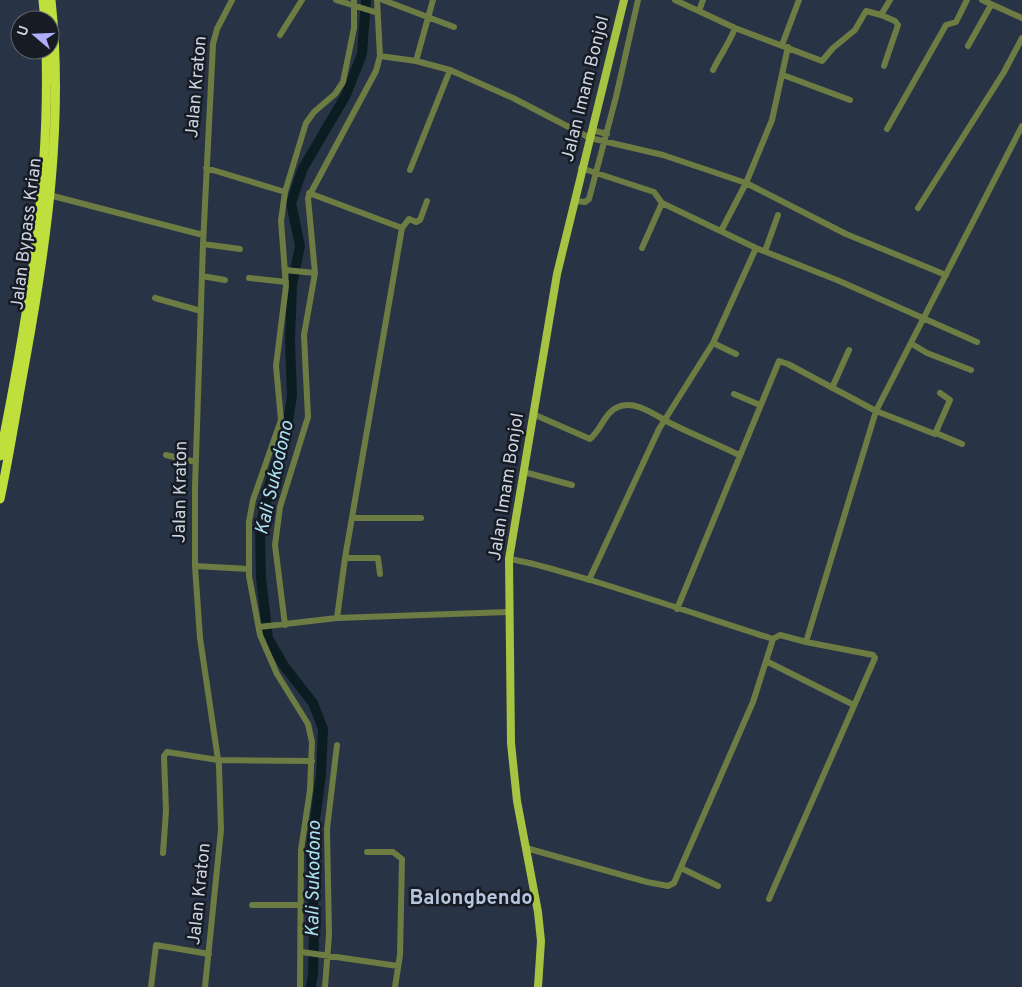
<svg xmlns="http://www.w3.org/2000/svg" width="1022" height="987" viewBox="0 0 1022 987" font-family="Overpass,sans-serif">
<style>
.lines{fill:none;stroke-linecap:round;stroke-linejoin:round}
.river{stroke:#0c1d22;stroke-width:10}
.minor{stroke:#6d7c42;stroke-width:6}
.major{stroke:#a7c342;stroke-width:8}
.highway{stroke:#bedf3c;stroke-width:9}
.labels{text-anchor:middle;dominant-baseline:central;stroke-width:5;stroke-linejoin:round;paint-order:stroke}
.street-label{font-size:18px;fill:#ccd4e0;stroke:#161b24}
.water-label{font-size:19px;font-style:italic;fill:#aae1f3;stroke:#161b24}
.quarter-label{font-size:20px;font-weight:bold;fill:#b7c6de;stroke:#161b24}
</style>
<rect width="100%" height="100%" fill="#283446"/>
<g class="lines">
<path class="river" d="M311 987 313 974 314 934 311 849 321 775 323 729 313 703 284 666 268 638 261 578 260 528 270 482 285 440 292 396 290 341 292 285 300 246 291 203 303 168 346 95 362 54 366 0"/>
<path class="minor" d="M336 0 378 13
M383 0 454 27
M675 0 735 28 822 61 833 48 855 30 866 11 881 15 890 0
M982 0 1022 18
M699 11 703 0
M881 15 895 21 898 25 884 66
M280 35 302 0
M782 45 799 0
M968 46 991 5
M380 56 416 61 450 70 513 98 590 138 663 155 746 183 846 234 946 275
M416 61 433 0
M713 70C720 55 729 44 735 28
M783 75 850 100
M887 129 946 25 956 22 967 0
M592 130 607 134
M206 168 285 192
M581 168 654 192 662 203 756 248 837 280 977 342
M410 170 450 70
M309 193 402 228
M49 195 203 235
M574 201 585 202 589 199 616 97 638 0
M918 208 1004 72 1022 38
M721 231 746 183 772 120 788 47
M203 244 240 249
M642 248 662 203
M765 251 778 215
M285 270 315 273
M202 276 225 280
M249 278 286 282
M155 298 201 311
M713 343 736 354
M912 344 927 353 971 370
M832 388 849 350
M734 394 760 405
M533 414 590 439C601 430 605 412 618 407 636 399 657 417 672 424 694 435 717 444 739 455
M936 433 962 444
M166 455 196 462
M524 472 572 485
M353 518H421
M345 558H378L380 574
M509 559C536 563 561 572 587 579 649 598 711 619 773 639L780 635 806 642 876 411 1022 126
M195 566 249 569
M589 580 659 429 713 343 756 248
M677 609 779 361 788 364 876 411 935 434 950 400 940 393
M337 618 345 558 402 228 409 219 416 222 420 220 427 201
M285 625 275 545 280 507 308 417 304 335 315 273 308 198 376 71 380 56 377 0
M259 627 337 618 508 612
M766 661 854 705
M526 848 647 882 668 886 674 883 753 702 773 639
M367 852H393L402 859 400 955 395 987
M163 853 166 811 164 756 167 752 218 760 312 761
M681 868 718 886
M769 899 875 658 873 655 806 642
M252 905H301
M302 952 398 966
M151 987 156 945 209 954
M205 987 221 830 219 766 200 638 195 566V487L203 244 213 44 217 29 232 0
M300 987 301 850 310 790 312 742 308 724 277 674 260 635 249 576V522L253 500 281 420 276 366 286 286 281 221 285 192 306 123 314 112 335 94 343 82 354 28V0
M325 987 329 935 327 829 337 745"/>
<path class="major" d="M538 987 541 941 538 912 517 801 511 743 509 559 557 274 624 0"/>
<path class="highway" d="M43 0 45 20
M0 456C27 322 50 187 46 50
M0 499C10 452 17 405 26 357 47 241 64 119 51 0"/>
</g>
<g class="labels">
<g class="street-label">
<text transform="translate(197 87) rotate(-85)">Jalan Kraton</text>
<text transform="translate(586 89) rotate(-76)">Jalan Imam Bonjol</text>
<text transform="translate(27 234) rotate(-83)">Jalan Bypass Krian</text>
<text transform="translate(507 487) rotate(-81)">Jalan Imam Bonjol</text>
<text transform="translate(181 492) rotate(-89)">Jalan Kraton</text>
<text transform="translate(200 894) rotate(-84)">Jalan Kraton</text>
</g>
<g class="water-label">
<text transform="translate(275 478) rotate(-77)">Kali Sukodono</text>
<text transform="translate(314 879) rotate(-89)">Kali Sukodono</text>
</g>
<g class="quarter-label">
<text x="471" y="899">Balongbendo</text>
</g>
</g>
<g transform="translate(35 35) rotate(289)"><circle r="24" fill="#161b24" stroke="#5f656f"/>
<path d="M0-4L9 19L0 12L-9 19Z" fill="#afaefa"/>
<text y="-8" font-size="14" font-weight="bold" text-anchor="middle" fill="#ccd4e0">U</text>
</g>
</svg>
